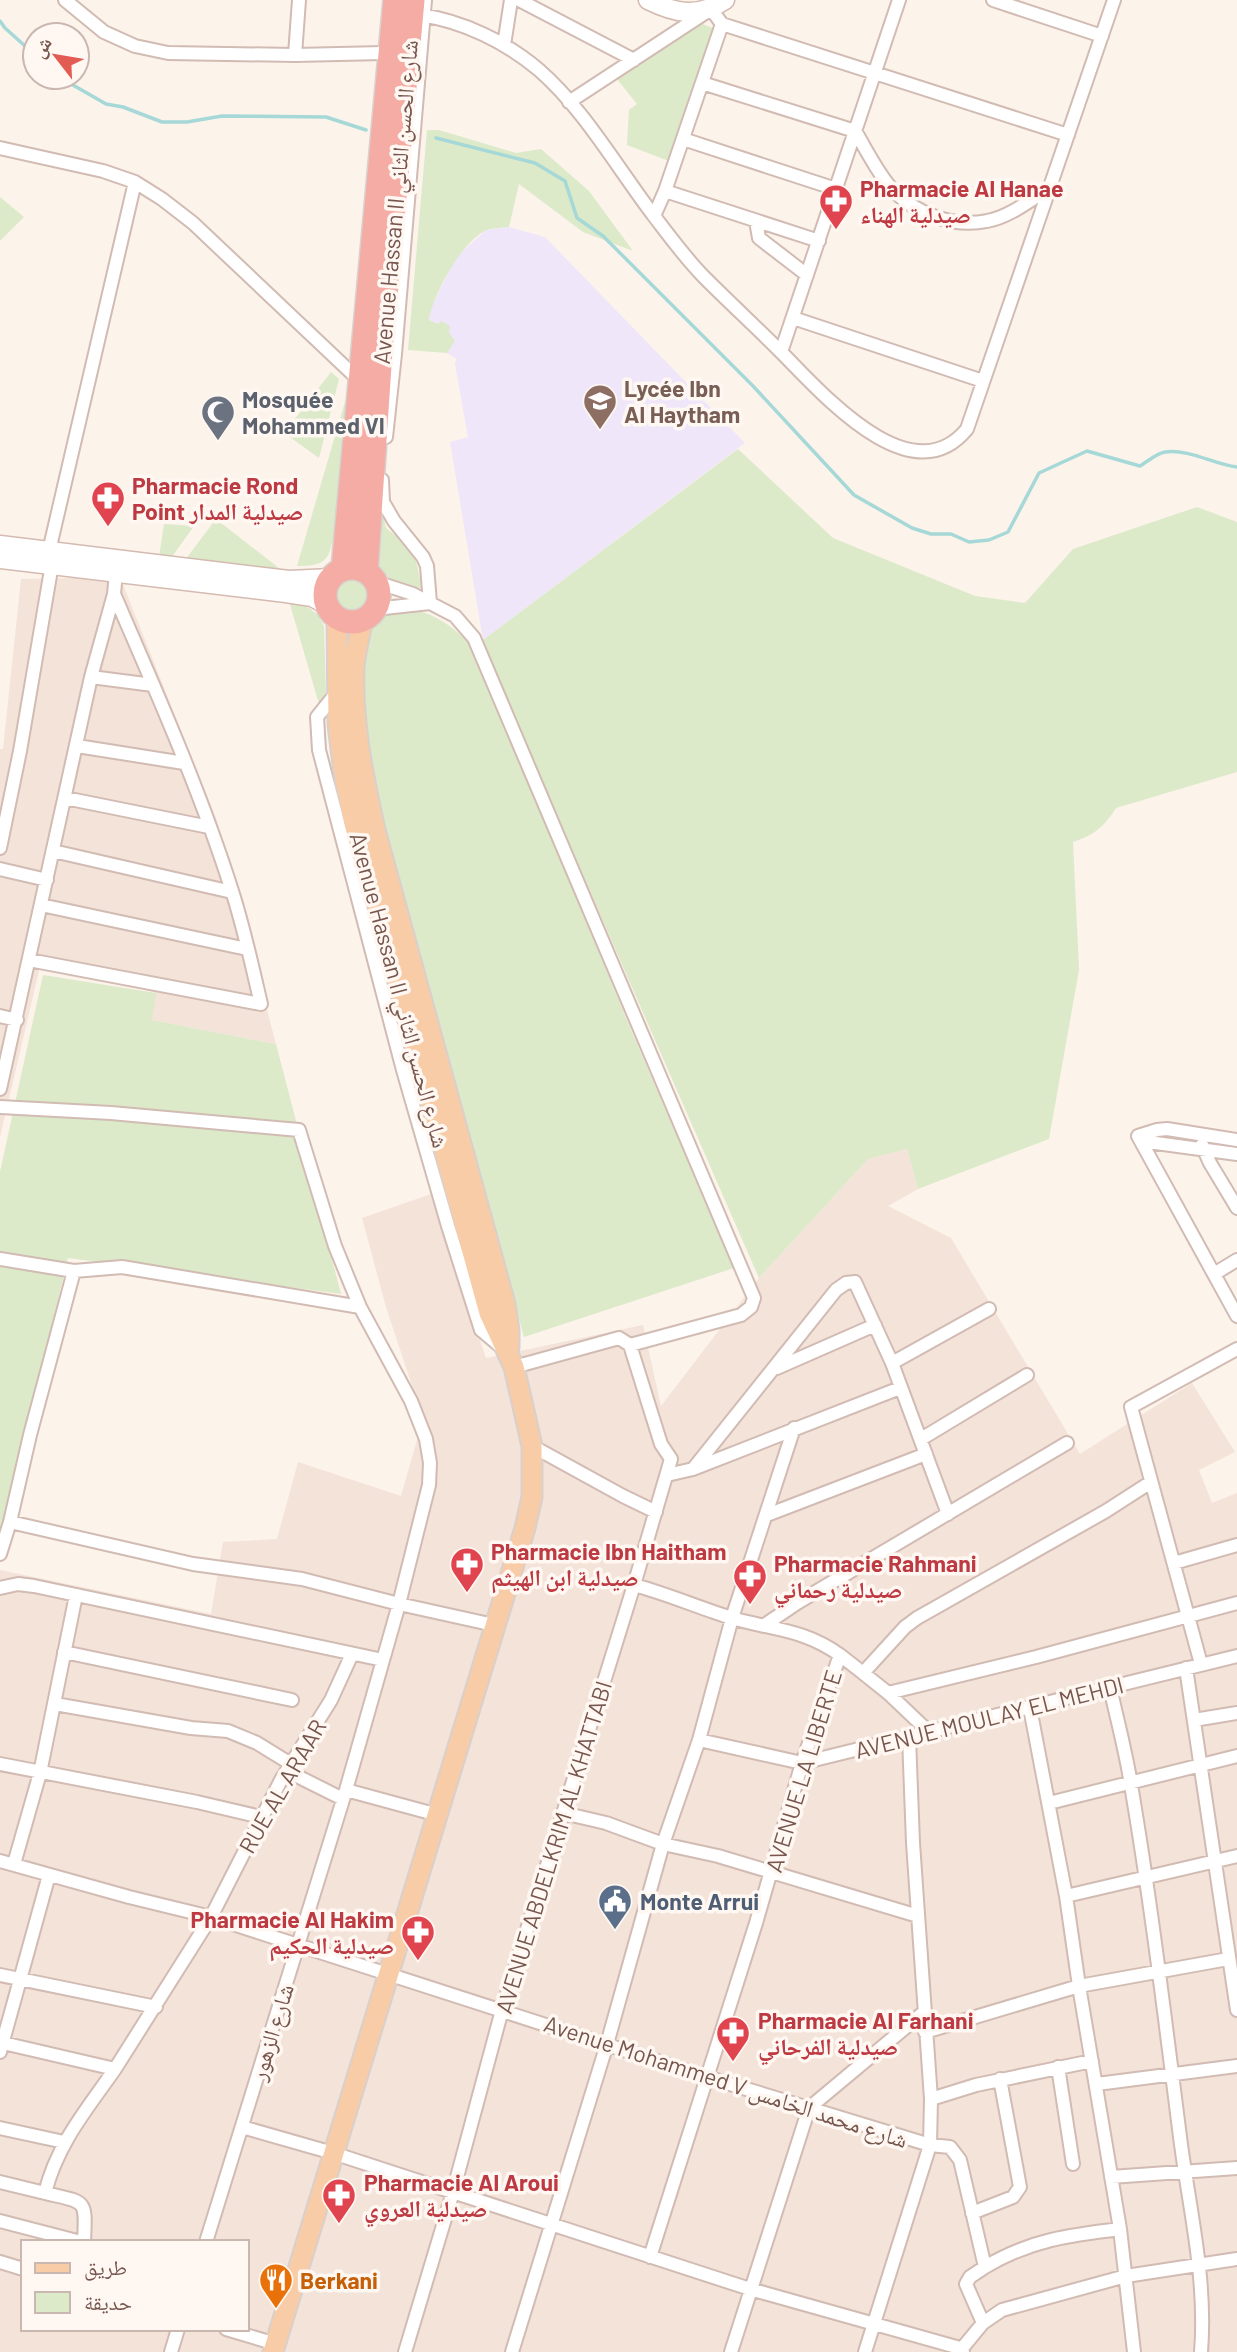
<svg xmlns="http://www.w3.org/2000/svg" width="1237" height="2352" viewBox="0 0 1237 2352" font-family="Barlow,'Noto Naskh Arabic',sans-serif">
<style>
.residential{fill:#f4e3d9;fill-rule:evenodd}
.education{fill:#efe7f9}
.green{fill:#dceac9}
.lines{fill:none;stroke-linecap:round;stroke-linejoin:round}
.stream{stroke:#a5d8d7;stroke-width:3.5}
.street-casing{stroke:#d1bbb3;stroke-width:16}
.secondary-casing{stroke:#d4bab0;stroke-width:21}
.primary-casing{stroke:#d9d0cd;stroke-width:23}
.highway-casing{stroke:#d9d0cd;stroke-width:26}
.street{stroke:#fff;stroke-width:12}
.secondary{stroke:#fff;stroke-width:18}
.primary{stroke:#f8cca6;stroke-width:19}
.highway{stroke:#f4aca4;stroke-width:23}
.labels{text-anchor:middle;dominant-baseline:central;stroke-width:7;stroke-linejoin:round;paint-order:stroke}
.health-label{font-size:23px;font-weight:bold;fill:#be3a42;stroke:#fff7f2;text-anchor:start}
.street-label{font-size:23px;fill:#77564e;stroke:#fff7f2}
.education-label{font-size:23px;font-weight:bold;fill:#785e54;stroke:#fff7f2;text-anchor:start}
.worship-label{font-size:23px;font-weight:bold;fill:#5b616d;stroke:#fff7f2;text-anchor:start}
.service-label{font-size:23px;font-weight:bold;fill:#4e5e75;stroke:#fff7f2;text-anchor:start}
.food-label{font-size:23px;font-weight:bold;fill:#c56008;stroke:#fff7f2;text-anchor:start}
</style>
<rect width="100%" height="100%" fill="#fcf3eb"/>
<path class="residential" d="M120 577 217 821 276 1044 152 1020 155 993 42 958 0 1137V749H3L21 579Z
M907 1149 918 1189 888 1206 951 1238 1080 1454 1192 1383 1235 1452 1199 1470 1212 1503 1237 1493V2352H0V1570L211 1614 223 1542 277 1539 298 1462 401 1496 423 1419 386 1307 362 1218 431 1194 486 1358 643 1325 661 1406 759 1278 868 1159ZM23 2242H247V2329H23Z"/>
<path class="education" d="M509 227 545 237 745 443 483 640 450 442 468 437 455 364 457 359 447 353 455 341 438 324 429 320 430 310 455 258 486 230Z"/>
<path class="green" d="M700 23 715 29 669 161 627 145 629 110 637 104 617 79Z
M427 130H439L516 153 541 149 589 191 633 251 583 232 519 184 509 227C502 228 493 228 487 230 463 239 432 296 429 320L438 324 441 321 450 326 449 333 455 341 447 353 408 350Z
M0 197 24 217 0 241Z
M331 372 339 379 319 458 284 433Z
M349 388C346 415 339 542 327 557 321 566 307 566 297 566Z
M738 449 833 538 975 596 1025 603 1073 549 1197 507 1237 522V772L1116 808C1104 827 1094 835 1073 842L1079 970 1049 1139 918 1189 907 1149 868 1159 759 1278 495 674 483 640Z
M380 502 386 528 404 542 416 561 422 588C361 581 376 549 380 502Z
M216 519 284 572 185 560Z
M164 524 194 526 171 558 159 557Z
M351 574C364 575 371 581 373 594L368 609C352 619 335 615 332 595L337 581Z
M289 601 309 608 318 615 324 626 326 692 319 704Z
M415 610C437 615 453 627 469 643L552 838 628 1023 734 1268 524 1337 383 830 363 721V671L373 627 384 614Z
M43 975 156 993 152 1020 276 1044 341 1294 68 1258 2 1528 0 1527V1172Z"/>
<g class="lines">
<path class="stream" d="M0 21 5 28 35 55
M59 77 106 104 123 107 162 122H187L222 116 326 117 366 130
M436 138 535 163 565 181 577 218 603 236 753 386 854 495 912 528 931 534H951L969 542 989 540 1008 532 1039 473 1087 451 1140 466C1147 462 1157 453 1165 452 1190 449 1213 464 1237 467"/>
<g class="street-casing">
<path id="street" d="M65 0 104 32 135 46 168 53 295 55 383 53
M519 0 634 60
M993 0 1102 36
M420 15C463 21 506 42 539 70 584 109 618 169 654 216 670 237 686 259 705 278 730 303 756 327 781 352 821 392 911 497 967 429L1114 0
M504 45 511 0
M295 55 299 0
M702 83 855 131C866 149 879 176 893 190 916 214 954 228 987 221 1009 217 1031 200 1049 188
M569 102 711 9 722 24 1068 135
M683 139 836 189
M0 148 103 171 135 182 162 199 193 223 360 381
M665 191 819 241
M654 216 665 191 722 24
M756 221 759 238 807 275
M793 318 983 381
M781 352 899 0
M386 437 395 354 425 0
M382 480 383 502 394 521 423 557 427 566 430 603 455 616 474 638 754 1298 751 1307 741 1315 630 1345 619 1338 514 1367
M375 609 430 603 413 594 376 582
M91 677 153 685
M337 692 317 717 319 750 403 1070 448 1226 481 1330 500 1346
M77 746 184 763
M65 798 209 827
M0 848 20 751 52 564 49 551 135 182
M53 851 232 892
M0 869 47 880
M41 905 247 949
M29 960 261 1004C252 966 244 928 232 891 200 790 156 691 114 594
M0 1016 17 1020
M0 1089 91 677 114 594 116 572
M0 1107 111 1113 299 1130 335 1246 360 1307 411 1401 426 1439 430 1463 429 1485 399 1604 346 1790 206 2242
M1237 1140 1167 1129 1157 1130 1138 1136 1237 1316
M1141 1141 1237 1154
M1202 1145 1210 1163 1237 1208
M0 1259 74 1271
M1214 1274 1237 1260
M892 1363 989 1309
M777 1368 875 1325
M921 1439 1027 1375
M532 1446 623 1496 656 1512
M693 1469 836 1290 846 1283 855 1282 892 1363 948 1514
M667 1475 693 1469 900 1388
M767 1515 926 1454
M10 1522 193 1564 302 1579 399 1604 494 1625
M0 1554 10 1522 30 1435 74 1271 122 1267 360 1307
M1174 1563 1237 1545
M634 1585C668 1594 699 1608 732 1618 773 1630 804 1629 840 1655L802 1763 756 1923 650 2257
M0 1588 18 1584 34 1586 383 1660
M763 1626 797 1603 1067 1443
M64 1652 292 1700
M840 1655 863 1673 905 1627 917 1618 1106 1511 1151 1482
M1201 1664 1131 1407 1237 1349
M1186 1668 1237 2010
M863 1673 888 1693 1036 1657 1237 1603
M1110 1687C1117 1720 1126 1752 1131 1785 1151 1902 1165 2019 1180 2137 1189 2208 1207 2279 1201 2352
M888 1693 929 1732
M55 1704 191 1728 228 1731 257 1743 291 1764
M1030 1708 1066 1896 1079 1986 1120 2229 1134 2352
M1194 1720 1237 1713
M699 1740 802 1763 1237 1656
M0 1764 197 1802 261 1817
M287 1771 343 1799
M346 1790 438 1815
M1049 1803 1237 1756
M563 1813 606 1823 663 1844 718 1856 918 1916
M0 1861 129 1897 211 1917 707 2077 930 2145 950 2147 960 2160 985 2267C1030 2240 1070 2235 1120 2229
M14 1864 40 1773 76 1595
M1066 1896 1237 1856
M0 1975 156 2007
M925 2032 1079 1986 1228 1959
M3 2043 115 2069 211 1917 281 1780 331 1700 352 1654
M0 2052 49 1875
M1058 2067 1073 2164
M1097 2084 1237 2066
M931 2099 976 2085 1092 2061
M242 2127 333 2153 750 2289 960 2348 963 2352
M0 2128 64 2142
M1111 2177 1237 2168
M0 2182 45 2193
M972 2213 1013 2197 1020 2187 1000 2079
M0 2221 81 2242
M84 2242C86 2198 87 2203 45 2193 57 2144 87 2109 115 2069
M0 2262 23 2269
M983 2323 966 2284 970 2277 985 2267
M226 2329 276 2344
M171 2352 178 2329
M405 2352 453 2192 502 2010 634 1585 671 1459 661 1444 630 1345
M512 2352 607 2044 663 1844 699 1740 732 1618 794 1428
M731 2352 809 2108 924 2012
M865 2352 930 2145 931 2099 913 1843 909 1737
M959 2352 983 2323 1002 2310 1126 2276 1237 2259"/>
</g>
<g class="secondary-casing">
<path id="secondary" d="M648 0C676 14 698 18 725 0
M0 545 289 580 331 578
M0 559 286 593 312 597 327 605"/>
</g>
<g class="primary-casing">
<path id="primary" d="M363 619C360 635 355 652 354 668 352 723 363 776 375 830L505 1304 509 1330V1348
M273 2352 525 1528 532 1497V1446L514 1367 489 1313 354 823 345 780 338 725 337 617"/>
</g>
<g class="highway-casing">
<path id="highway" d="M325 595a27 27 0 1 1 54 0a27 27 0 1 1-54 0Z
M343 569 395 0
M366 572 381 351 413 0"/>
</g>
<use href="#street" class="street"/>
<use href="#secondary" class="secondary"/>
<use href="#primary" class="primary"/>
<use href="#highway" class="highway"/>
</g>
<defs>
<g id="pharmacy-pin" transform="scale(1.75)"><path d="M0 17L-7.5 6A9.5 9.5 0 1 1 7.5 6Z" fill="#e0444e" stroke="#fff7f2"/><path d="M-2-6h4v4h4v4h-4v4h-4v-4h-4v-4h4Z" fill="#fff"/></g>
<g id="school-pin" transform="scale(1.75)"><path d="M0 17L-7.5 6A9.5 9.5 0 1 1 7.5 6Z" fill="#8d6e63" stroke="#fff7f2"/><path d="M0-5L7-2L0 1L-7-2ZM-4 1L0 2.5L4 1V4Q0 6-4 4Z" fill="#fff"/></g>
<g id="mosque-pin" transform="scale(1.75)"><path d="M0 17L-7.5 6A9.5 9.5 0 1 1 7.5 6Z" fill="#6b7280" stroke="#fff7f2"/><path d="M3.5-4.9A6 6 0 1 0 3.5 4.9A5 5 0 1 1 3.5-4.9Z" fill="#fff"/></g>
<g id="civic-pin" transform="scale(1.75)"><path d="M0 17L-7.5 6A9.5 9.5 0 1 1 7.5 6Z" fill="#5c6f8a" stroke="#fff7f2"/><path d="M-.6-6.5H3V-4.5H.6V-3L4-1V1h2V6H-6V1h2V-1L-.6-3ZM-1.2 2.5V6h2.4V2.5Z" fill="#fff"/></g>
<g id="restaurant-pin" transform="scale(1.75)"><path d="M0 17L-7.5 6A9.5 9.5 0 1 1 7.5 6Z" fill="#e8710a" stroke="#fff7f2"/><path d="M-5-6h1v4h1v-4h1v4h1v-4h1v5L-1.5 .5V6h-2V.5L-5-1ZM5-6V6H3V1.5H1.5Q1.5-4 5-6Z" fill="#fff"/></g>
</defs>
<g fill-rule="evenodd">
<use href="#pharmacy-pin" x="836" y="201"/>
<use href="#school-pin" x="600" y="401"/>
<use href="#mosque-pin" x="218" y="412"/>
<use href="#pharmacy-pin" x="108" y="498"/>
<use href="#pharmacy-pin" x="467" y="1564"/>
<use href="#pharmacy-pin" x="750" y="1576"/>
<use href="#civic-pin" x="615" y="1901"/>
<use href="#pharmacy-pin" x="418" y="1932"/>
<use href="#pharmacy-pin" x="733" y="2033"/>
<use href="#pharmacy-pin" x="339" y="2195"/>
<use href="#restaurant-pin" x="276" y="2280"/>
</g>
<g class="labels">
<g class="health-label">
<text x="860" y="188">Pharmacie Al Hanae<tspan x="860" dy="26">صيدلية الهناء</tspan></text>
<text x="132" y="485">Pharmacie Rond<tspan x="132" dy="26">Point صيدلية المدار</tspan></text>
<text x="491" y="1551">Pharmacie Ibn Haitham<tspan x="491" dy="26">صيدلية ابن الهيثم</tspan></text>
<text x="774" y="1563">Pharmacie Rahmani<tspan x="774" dy="26">صيدلية رحماني</tspan></text>
<text x="394" y="1919" text-anchor="end">Pharmacie Al Hakim<tspan x="394" dy="26">صيدلية الحكيم</tspan></text>
<text x="758" y="2020">Pharmacie Al Farhani<tspan x="758" dy="26">صيدلية الفرحاني</tspan></text>
<text x="364" y="2182">Pharmacie Al Aroui<tspan x="364" dy="26">صيدلية العروي</tspan></text>
</g>
<g class="street-label">
<text transform="translate(395 202) rotate(-85)">Avenue Hassan II شارع الحسن الثاني</text>
<text transform="translate(400 990) rotate(75)">Avenue Hassan II شارع الحسن الثاني</text>
<text transform="translate(989 1717) rotate(-14)">AVENUE MOULAY EL MEHDI</text>
<text transform="translate(803 1771) rotate(-73)">AVENUE LA LIBERTE</text>
<text transform="translate(282 1786) rotate(-60)">RUE AL ARAAR</text>
<text transform="translate(553 1847) rotate(-73)">AVENUE ABDELKRIM AL KHATTABI</text>
<text transform="translate(271 2032) rotate(-73)">شارع الزهور</text>
<text transform="translate(726 2081) rotate(18)">Avenue Mohammed V شارع محمد الخامس</text>
</g>
<g class="education-label">
<text x="624" y="388">Lycée Ibn<tspan x="624" dy="26">Al Haytham</tspan></text>
</g>
<g class="worship-label">
<text x="242" y="399">Mosquée<tspan x="242" dy="26">Mohammed VI</tspan></text>
</g>
<g class="service-label">
<text x="640" y="1901">Monte Arrui</text>
</g>
<g class="food-label">
<text x="300" y="2280">Berkani</text>
</g>
</g>
<rect x="21" y="2240" width="228" height="91" fill="#fff7f2" stroke="#c9b7b0" stroke-width="2"/>
<rect x="35" y="2263" width="35" height="10" fill="#f8cca6" stroke="#c9b7b0" stroke-width="2"/>
<text x="84" y="2275" font-size="21" fill="#77564e">طريق</text>
<rect x="35" y="2292" width="35" height="21" fill="#dceac9" stroke="#c9b7b0" stroke-width="2"/>
<text x="84" y="2310" font-size="21" fill="#77564e">حديقة</text>
<g transform="translate(56 56) rotate(301)"><circle r="33" fill="#fff7f2" stroke="#c9b7b0" stroke-width="2"/>
<path d="M0-5L12 26L0 18L-12 26Z" fill="#e25c54"/>
<text y="-10" font-size="19" font-weight="bold" text-anchor="middle" fill="#77564e">ش</text>
</g>
</svg>
